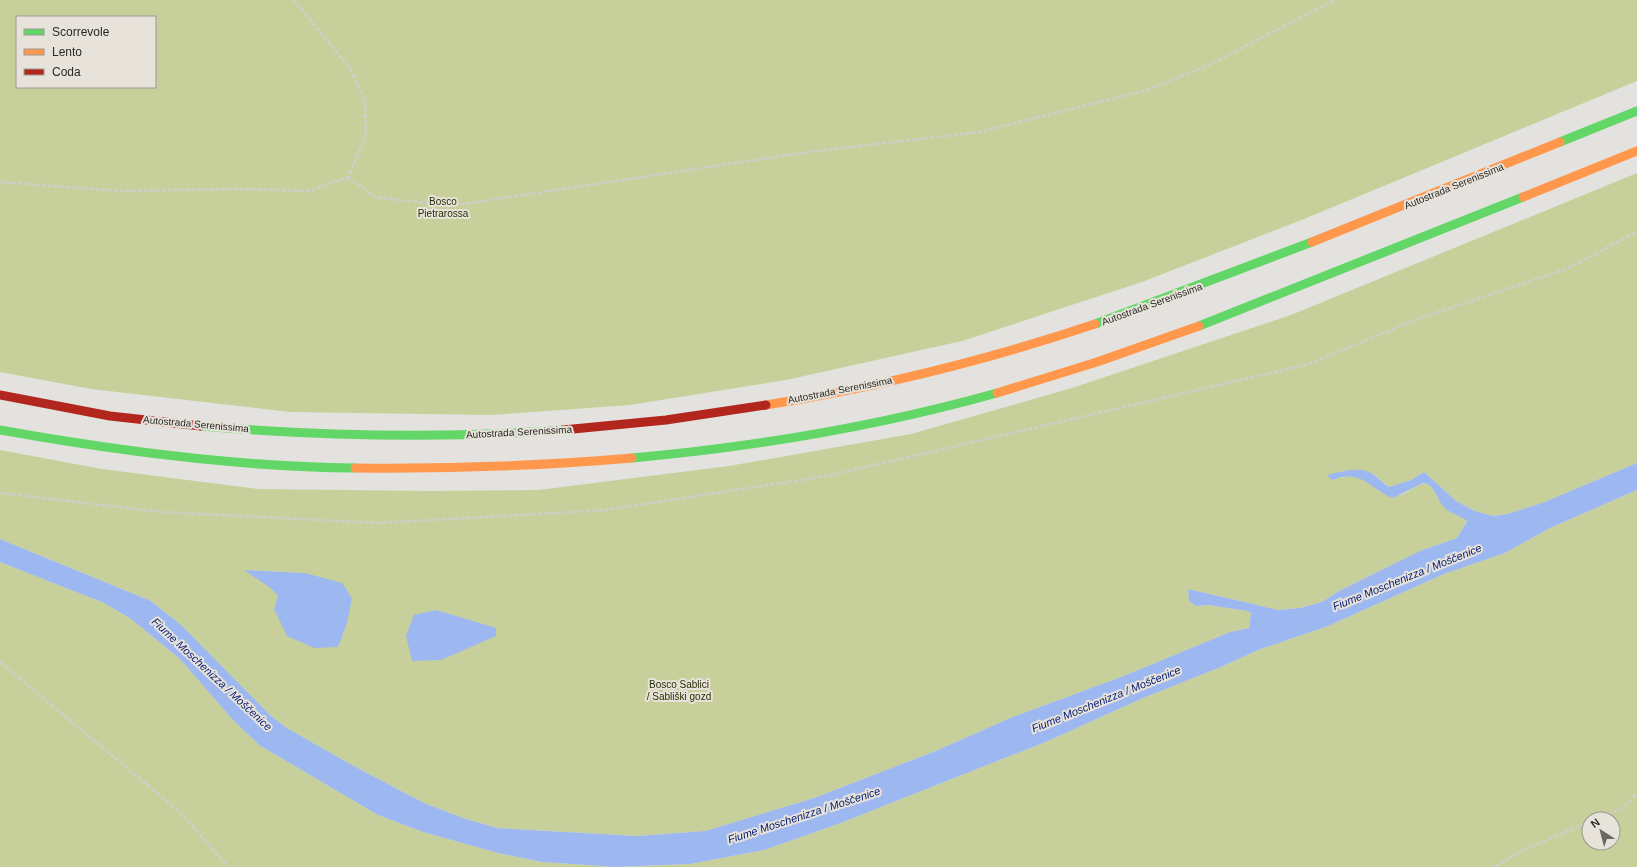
<svg xmlns="http://www.w3.org/2000/svg" width="1637" height="867" viewBox="0 0 1637 867" font-family="Arial,sans-serif">
<style>
.green{fill:#c7d09b;fill-rule:evenodd}
.water{fill:#9db8f0}
.lines{fill:none;stroke-linecap:round;stroke-linejoin:round}
.path{stroke:#cfcecc;stroke-width:2.5;stroke-dasharray:4 2;stroke-linecap:butt}
.fast{stroke:#63d668;stroke-width:9}
.slow{stroke:#ff974d;stroke-width:9}
.jam{stroke:#b3261e;stroke-width:9}
.labels{text-anchor:middle;dominant-baseline:central;stroke-width:4;stroke-linejoin:round;paint-order:stroke}
.street-label{font-size:10px;fill:#2a2824;stroke:#e8e3da}
.park-label{font-size:10px;fill:#272e03;stroke:#e8e3da}
.water-label{font-size:11px;font-style:italic;fill:#011876;stroke:#e8e3da}
</style>
<rect width="100%" height="100%" fill="#e4e2de"/>
<path class="green" d="M0 0H1637V81L1304 219 1142 282 962 341 786 380 630 405 492 415 290 412 91 389 0 372ZM17 17H155V87H17Z
M1637 173V463L1542 503 1507 514 1493 516 1475 511 1456 501 1424 472 1411 480 1389 487 1373 474 1343 471 1332 480C1341 476 1357 475 1366 479 1378 486 1384 499 1400 495 1408 494 1420 480 1428 484 1435 486 1436 496 1440 501 1447 511 1458 513 1467 520L1457 538 1420 551 1339 591 1322 602 1300 608 1278 610 1188 589 1189 601 1196 606 1208 605 1247 611 1251 613 1249 628 1230 632 1121 677 1010 718 938 750 814 798 705 831 637 836 497 828 463 818 424 803 350 764 287 728 271 716 180 624 151 601 0 539V450L102 469 258 489 431 491 538 490 729 466 911 434 1072 388 1291 315ZM246 570 305 573 278 596 273 589Z
M1637 490V867H0V562L104 603 131 619 180 659 233 720 259 745 378 815 423 832 498 853 542 862 616 867 690 864 764 850 838 824 1048 741 1143 698 1221 667 1258 650 1328 626 1444 574 1505 553 1550 528ZM1589 819H1613V843H1589Z"/>
<path class="water" d="M1637 463V490L1550 528 1505 553 1444 574 1328 626 1258 650 1221 667 1143 698 1048 741 838 824 764 850 690 864 616 867 542 862 498 853 423 832 378 815 259 745 233 720 180 659 131 619 104 603 0 562V539L151 601 180 624 271 716 287 728 350 764 424 803 463 818 497 828 637 836 705 831 814 798 938 750 1010 718 1121 677 1230 632 1249 628 1251 613 1247 611 1208 605 1196 606 1189 601 1188 589 1278 610 1300 608 1322 602 1339 591 1420 551 1457 538 1467 521C1460 515 1448 513 1443 506 1436 498 1435 484 1423 483L1393 498C1370 489 1362 468 1332 480L1327 475C1341 472 1361 465 1374 475 1379 479 1383 483 1389 487L1411 480 1424 472 1456 501 1475 511 1493 516 1507 514 1542 503Z
M245 570 305 573 342 583 352 598 347 623 338 647 314 648 287 636 274 609 278 596C271 586 255 579 245 570Z
M436 610 496 628V636L441 660 412 661 406 636 414 615Z"/>
<g class="lines">
<path class="path" d="M348 177 375 197 450 206 801 153 979 132 1147 90 1211 64 1335 0
M0 182 120 191 241 189 310 191 348 177 366 136 365 100 351 70 294 0
M0 493 161 512 379 523 605 510 827 476 1309 364 1417 319 1566 269 1637 232
M0 662 182 814 228 867
M1597 819 1622 808 1637 794
M1495 867 1519 852 1589 822"/>
<path class="fast" d="M1560 142 1637 111
M1095 324 1312 242
M1199 326 1523 197
M201 426C321 436 443 439 563 430
M0 430C117 451 236 467 355 468
M632 458C754 447 879 426 997 393"/>
<path class="slow" d="M1523 197 1637 151
M1312 242 1560 142
M997 393 1097 362 1199 326
M766 405C878 387 988 360 1095 324
M355 468C448 469 540 466 632 458"/>
<path class="jam" d="M0 395 110 416 201 426
M563 430 666 420 766 405"/>
</g>
<g class="labels">
<g class="street-label">
<text transform="translate(1454 186) rotate(-22)">Autostrada Serenissima</text>
<text transform="translate(1152 304) rotate(-20)">Autostrada Serenissima</text>
<text transform="translate(840 390) rotate(-11)">Autostrada Serenissima</text>
<text transform="translate(196 424) rotate(5)">Autostrada Serenissima</text>
<text transform="translate(519 432) rotate(-3)">Autostrada Serenissima</text>
</g>
<g class="park-label">
<text x="443" y="201">Bosco<tspan x="443" dy="12">Pietrarossa</tspan></text>
<text x="679" y="684">Bosco Sablici<tspan x="679" dy="12">/ Sabliški gozd</tspan></text>
</g>
<g class="water-label">
<text transform="translate(1407 577) rotate(-22)">Fiume Moschenizza / Moščenice</text>
<text transform="translate(212 674) rotate(43)">Fiume Moschenizza / Moščenice</text>
<text transform="translate(1106 699) rotate(-22)">Fiume Moschenizza / Moščenice</text>
<text transform="translate(804 815) rotate(-18)">Fiume Moschenizza / Moščenice</text>
</g>
</g>
<rect x="16" y="16" width="140" height="72" fill="#e8e3da" stroke="#9c9891"/>
<rect x="24" y="29" width="20" height="6" fill="#63d668" stroke="#9c9891"/>
<text x="52" y="36" font-size="12" fill="#2a2824">Scorrevole</text>
<rect x="24" y="49" width="20" height="6" fill="#ff974d" stroke="#9c9891"/>
<text x="52" y="56" font-size="12" fill="#2a2824">Lento</text>
<rect x="24" y="69" width="20" height="6" fill="#b3261e" stroke="#9c9891"/>
<text x="52" y="76" font-size="12" fill="#2a2824">Coda</text>
<g transform="translate(1601 831) rotate(324)"><circle r="19" fill="#e8e3da" stroke="#9c9891"/>
<path d="M0-3L7 15L0 10L-7 15Z" fill="#6b6965"/>
<text y="-6" font-size="11" font-weight="bold" text-anchor="middle" fill="#2a2824">N</text>
</g>
</svg>
